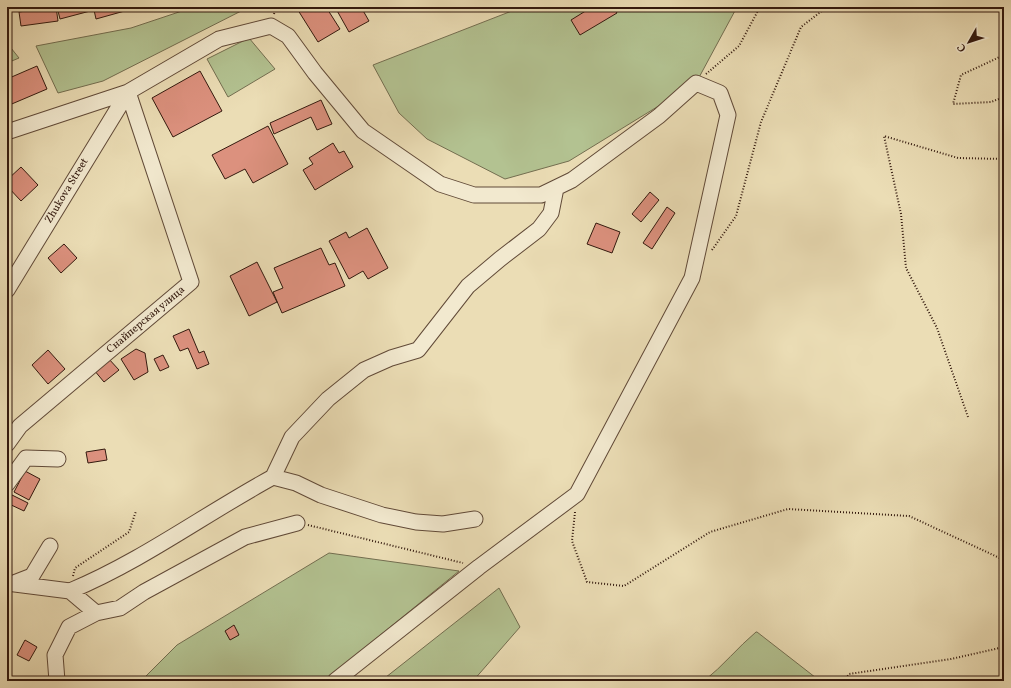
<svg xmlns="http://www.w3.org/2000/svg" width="1011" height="688" viewBox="0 0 1011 688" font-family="Vollkorn,serif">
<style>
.green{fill:#b3c291;stroke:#736e50}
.building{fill:#dc917e;stroke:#33190e}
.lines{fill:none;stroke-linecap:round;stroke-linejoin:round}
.minor-casing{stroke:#614a38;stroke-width:17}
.path{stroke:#33190e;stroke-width:2;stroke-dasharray:1 2;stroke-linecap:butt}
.minor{stroke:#f2e9cf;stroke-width:15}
.labels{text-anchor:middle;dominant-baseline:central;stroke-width:3;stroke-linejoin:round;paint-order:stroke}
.street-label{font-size:11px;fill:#33190e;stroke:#f2e9cf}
</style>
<rect width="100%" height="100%" fill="#ebddb5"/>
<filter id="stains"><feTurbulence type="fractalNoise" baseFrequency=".005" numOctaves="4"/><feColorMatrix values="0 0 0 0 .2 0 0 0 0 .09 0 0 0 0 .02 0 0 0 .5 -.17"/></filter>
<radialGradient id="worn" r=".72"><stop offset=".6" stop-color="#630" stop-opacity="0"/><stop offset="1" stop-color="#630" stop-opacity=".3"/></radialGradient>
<path class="green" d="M194 7H249L103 81 58 93 36 46 131 28Z
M522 7H737L696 83 569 161 505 179 427 139 399 113 373 65Z
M249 38 275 69 228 97 207 59Z
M7 43 19 58 7 63Z
M329 553 459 571 324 681H141L177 645Z
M499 588 520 627 473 681H381Z
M756 632H757L820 681H704C723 666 738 647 756 632Z"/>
<path class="building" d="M56 7 58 21 21 26 19 12Z
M57 7H139L96 19 94 10 60 19Z
M296 7H326L340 29 318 42Z
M335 7H361L369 21 349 32Z
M592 7H613L617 13 580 35 571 20Z
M37 66 47 89 7 106V79Z
M200 71 222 111 173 137 152 98Z
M321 100 332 124 317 130 311 117 274 134 270 123Z
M268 126 288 164 253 183 245 169 225 179 212 155Z
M333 143 339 153 344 151 353 167 315 190 303 170 313 164 309 158Z
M21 167 38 185 21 201 7 186V180Z
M650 192 659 200 641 222 632 214Z
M667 207 675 213 652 249 643 243Z
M596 223 620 232 612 253 587 244Z
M367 228 388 268 368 279 363 271 349 279 329 241 346 232 349 238Z
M64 244 77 258 61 273 48 258Z
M321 248 329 265 335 263 345 286 282 313 273 292 283 288 274 268Z
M257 262 277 302 249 316 230 276Z
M189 329 199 353 204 351 209 364 197 369 188 348 180 351 173 336Z
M136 349 145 353 148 372 134 380 121 359Z
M48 350 65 369 48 384 32 365Z
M163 355 169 367 160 371 154 359Z
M108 358 119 370 104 382 94 370Z
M105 449 107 460 88 463 86 452Z
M25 471 40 479 29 500 14 492Z
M8 493 28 503 24 511 7 503Z
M234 625 239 635 230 640 225 631Z
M25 640 37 647 29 661 17 655Z"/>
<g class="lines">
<g class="minor-casing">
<path id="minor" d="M7 132 128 92 219 39 271 26 288 36 315 73 363 131 440 184 474 195H541L572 180 659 116 696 83 720 93 728 115 692 278 577 494 479 567 335 681
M7 290 128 92
M7 444 20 426 191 282 128 92
M273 477 292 437 328 399 364 370 391 358 418 350 468 286 500 259 539 229 551 213 556 188
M7 484 26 458 58 459
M7 583 70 591 96 613 69 627 55 655 57 681
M14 583 32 576 50 546
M70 591C142 561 205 514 273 477L296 483 321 495 382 515 416 522 443 524 475 519
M96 613 120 608 144 592 245 537 297 523"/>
</g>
<path class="path" d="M274 14 276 7
M1004 55 961 75 953 104 991 102 1004 97
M706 74 739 46 760 7
M712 250 736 216 761 122 801 27 827 7
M968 417 937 328 906 268 901 214 884 136 958 158 1004 159
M575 512 572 541 587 582 624 586 710 532 788 509 909 516 1004 560
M308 525 463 563
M73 576 75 568 129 532 136 511
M844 681 849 674 951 659 1004 647"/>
<use href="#minor" class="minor"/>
</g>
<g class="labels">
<g class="street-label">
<text transform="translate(67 191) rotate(-59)">Zhukova Street</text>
<text transform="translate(146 320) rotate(-40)">Снайперская улица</text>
</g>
</g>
<rect width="1011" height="688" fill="none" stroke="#ebddb5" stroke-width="24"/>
<rect x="8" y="8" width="995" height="672" fill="none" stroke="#33190e" stroke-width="2"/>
<rect x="12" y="12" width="987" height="664" fill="none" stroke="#33190e"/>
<g transform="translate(969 42) rotate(231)" stroke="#f2e9cf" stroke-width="3" paint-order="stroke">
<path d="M0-3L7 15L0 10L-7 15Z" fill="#33190e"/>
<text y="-6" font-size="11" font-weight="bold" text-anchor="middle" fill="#33190e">С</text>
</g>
<rect width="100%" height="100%" filter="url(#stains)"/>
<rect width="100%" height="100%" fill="url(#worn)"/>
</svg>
